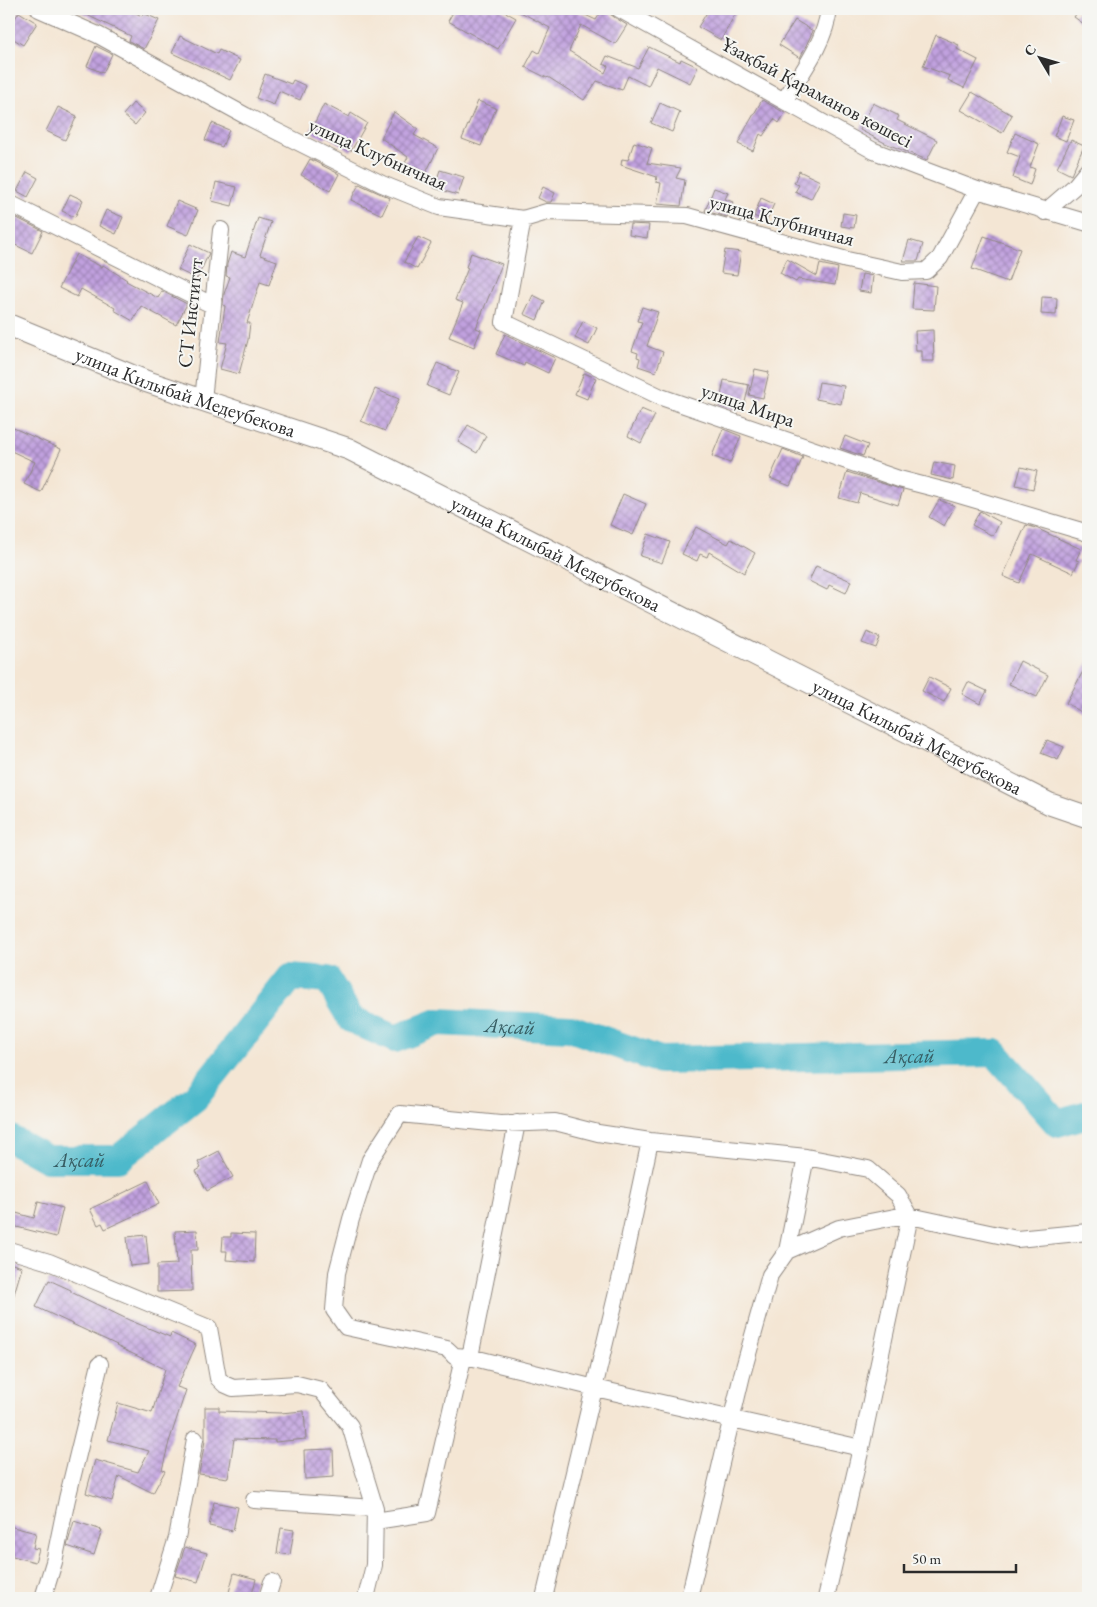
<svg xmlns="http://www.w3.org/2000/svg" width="1097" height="1607" viewBox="0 0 1097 1607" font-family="'EB Garamond',serif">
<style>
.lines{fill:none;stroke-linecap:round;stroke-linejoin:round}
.river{stroke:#4eb9cb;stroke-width:28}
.building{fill:url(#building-cross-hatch)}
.minor-casing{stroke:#908880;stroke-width:18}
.major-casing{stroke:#908880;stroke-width:23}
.minor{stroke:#fff;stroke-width:16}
.major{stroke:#fff;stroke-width:21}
.labels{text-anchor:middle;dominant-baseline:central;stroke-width:4;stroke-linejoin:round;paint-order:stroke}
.street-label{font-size:20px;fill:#2b2b2b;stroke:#f6f6f2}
.water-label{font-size:21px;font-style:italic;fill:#375d63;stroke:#f6f6f2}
</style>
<defs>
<pattern id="building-cross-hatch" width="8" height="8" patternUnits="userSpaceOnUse" patternTransform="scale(1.25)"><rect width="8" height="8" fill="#c1a1df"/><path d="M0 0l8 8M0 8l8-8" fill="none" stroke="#9d83b5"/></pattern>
</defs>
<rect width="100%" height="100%" fill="#f6f6f2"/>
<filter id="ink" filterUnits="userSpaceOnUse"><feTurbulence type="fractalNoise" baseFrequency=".02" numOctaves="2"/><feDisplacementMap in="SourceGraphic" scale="10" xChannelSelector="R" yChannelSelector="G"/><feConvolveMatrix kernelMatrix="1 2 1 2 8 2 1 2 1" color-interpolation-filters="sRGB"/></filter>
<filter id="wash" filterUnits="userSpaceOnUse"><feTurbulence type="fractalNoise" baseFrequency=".0096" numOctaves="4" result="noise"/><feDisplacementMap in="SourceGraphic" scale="20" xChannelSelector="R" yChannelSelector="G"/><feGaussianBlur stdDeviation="1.12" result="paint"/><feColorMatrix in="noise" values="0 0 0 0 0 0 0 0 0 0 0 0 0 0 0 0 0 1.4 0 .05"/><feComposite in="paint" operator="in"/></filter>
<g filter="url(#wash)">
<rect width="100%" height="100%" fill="#f4e6d4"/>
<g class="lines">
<path class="river" id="s1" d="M9 1138 47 1159H118L195 1098 291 977 328 980 351 1019 395 1039 438 1022 570 1028 660 1060 995 1053 1057 1123 1088 1114"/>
</g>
<g id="blocks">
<path class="building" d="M74 9H127L142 16 143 13 159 20 144 49 129 41 131 36Z
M455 9H500L516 18 498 49 448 21Z
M515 9H572L596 20 603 9H609L610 14 614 17 627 25 615 44 581 25 569 51 605 73 608 66 603 64 607 56 638 68 649 47 680 62 681 59 698 67 690 83 657 67 648 86 628 76 622 90 597 81 584 100 548 77 547 78 525 67 534 50 539 53 550 28Z
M709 9H738L721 40 698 27Z
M1080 9H1088V27L1074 17Z
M19 12 37 23 23 45 9 36V28Z
M795 20 813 31 800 58 779 45Z
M936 35 959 45 957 49 978 60 964 88 948 80 950 76 923 66Z
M180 36 217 54 219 50 240 60 230 80 172 53Z
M96 46 112 54 103 73 87 66Z
M265 74 291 84 293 80 306 86 300 100 279 91 274 105 256 98Z
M972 92 1012 115 1002 133 961 110Z
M762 100 785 113 779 123 774 119 763 136 760 134 753 151 738 144 746 128Z
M478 101 496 108 481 146 462 139Z
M133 103 145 113 135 125 123 115Z
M660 103 680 112 672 132 651 123Z
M873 103 899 116 897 120 937 140 927 160 885 143 860 130Z
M324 104 349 117 351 113 367 123 351 151 327 136 325 139 310 132Z
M58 107 77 116 65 140 46 131Z
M394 112 418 129 414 135 438 148 426 173 405 163 408 157 381 138Z
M1062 116 1074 120 1066 141 1054 136Z
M212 123 229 130 222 147 205 140Z
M1015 133 1039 144 1030 167 1035 169 1030 185 1013 178 1020 157 1007 152Z
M1071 140 1084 146 1071 175 1057 168Z
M634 142 652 148 647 163 681 168 676 178 685 180 681 206 657 204 661 183 656 182 657 177 621 165 622 159 628 160Z
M310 159 339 174 330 191 301 175Z
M440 170 464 177 458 195 434 188Z
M799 171 820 181 811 199 795 192 799 185 794 183Z
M27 172 38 178 28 197 17 191Z
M216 182 237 187 232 206 212 201Z
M359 184 390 198 382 215 351 200Z
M543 187 555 193 551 202H546L538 198Z
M714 188 728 193 725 199 733 202 727 217 705 211Z
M70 194 83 200 75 217 62 211Z
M761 198 774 204 766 222 754 216Z
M177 201 198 210 188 235 167 226Z
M106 210 123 217 116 234 99 226Z
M843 213 856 215 854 228 841 226Z
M15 217 43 231 32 253 9 242V230Z
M258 218 271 222 260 255 277 261 269 285 260 282 247 323H250L248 340 239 374 220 369 227 343 220 342 225 306 223 305 224 294 230 277 226 276 227 264 231 252 245 257Z
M630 224 649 225 647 238 629 235Z
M984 236 1020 249 1008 282 972 269Z
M418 237 431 243 417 269 404 262Z
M909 240 923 244 918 261H903Z
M190 244 209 253 197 279 178 270Z
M725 250 741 252 737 275 721 273Z
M471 253 502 264 476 328 481 330 474 347 449 337 463 303 455 300 468 268 466 267Z
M76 254 102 267 103 265 127 280 126 281 158 298 162 291 187 304 176 325 141 306 133 321 114 310 115 308 81 289 77 297 59 288Z
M787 259 817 276 820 264 838 268 835 285 798 279 796 282 780 273Z
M862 274 873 276 871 293 859 291Z
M914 283 936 286 934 310 912 309Z
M533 295 545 301 537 320 524 314Z
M1042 297 1057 298 1056 315 1041 314Z
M642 307 658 312 647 346 663 352 656 372 638 366 640 358 637 357 638 353 632 351 642 322 637 321Z
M583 321 597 328 589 345 575 338Z
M933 330 934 361H922V351H916L915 331Z
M505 334 555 358 548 373 525 362 524 366 496 354Z
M437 363 459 372 449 395 427 386Z
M755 369 769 372 763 398 749 395Z
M584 373 596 378 587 399 575 394Z
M724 380 749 385 743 411 719 406Z
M819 382 844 386 841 404 816 399Z
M375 389 399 399 385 431 361 421Z
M641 409 655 415 641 443 628 436Z
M468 425 486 436 477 453 458 442Z
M9 426 61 449 41 492 24 484 35 462 9 450Z
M723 429 741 436 730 463 712 456Z
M845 436 868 445 863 456 840 448Z
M783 449 803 457 790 486 770 478Z
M934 462 955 466 953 480 931 475Z
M1021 467 1037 471 1033 489 1016 485Z
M847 472 903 490 898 505 860 493 857 503 839 498Z
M623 494 646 504 633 535 610 525Z
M939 500 955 506 944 526 929 517Z
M980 511 1000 522 993 536 972 525Z
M1026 525 1036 528 1081 549 1076 560 1079 561 1073 573 1032 554 1019 583 1003 576Z
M696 527 728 544 731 539 755 553 744 573 709 552 707 557 700 554 697 561 682 554Z
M648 534 670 542 662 563 640 556Z
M816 566 851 581 846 593 829 585 827 590 809 581Z
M867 632 880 638 876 648 862 643Z
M1020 661 1048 675 1037 697 1009 684Z
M1088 662V716L1066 703Z
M929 677 951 688 944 702 922 691Z
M968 682 987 691 980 704 962 694Z
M1047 740 1064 747 1058 760 1041 753Z
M219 1151 233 1177 207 1191 196 1171 201 1168 198 1162Z
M148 1181 159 1204 105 1229 102 1223 98 1225 90 1209Z
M38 1202 63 1208 56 1237 9 1225V1211L34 1218Z
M197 1230 198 1250H191L192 1291 157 1292V1265L177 1264 175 1231Z
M231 1233 255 1234 254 1262 226 1260 227 1251H222L223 1237H231Z
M146 1235 149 1264 130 1266 127 1237Z
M9 1263 22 1267 12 1301 9 1300Z
M49 1280 71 1290V1292L129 1320 170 1337 171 1333 196 1345 177 1387 186 1390 169 1442 162 1470 165 1471 153 1493 119 1476 112 1501 86 1493 95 1460 138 1472 149 1451 108 1440 118 1403 152 1413 165 1369 116 1346 117 1345 36 1307Z
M205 1407H219V1411L280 1413 304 1411 306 1439 275 1442V1440L234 1439 228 1478 199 1474 205 1441Z
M333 1449 334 1477 305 1479 304 1450Z
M214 1502 238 1507 233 1531 209 1526Z
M74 1521 102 1530 94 1555 67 1546Z
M9 1526 36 1533 33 1548 39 1549 35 1562 9 1555Z
M281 1528 294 1530 290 1555 277 1553Z
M185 1547 207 1553 198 1582 175 1576Z
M234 1573 256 1579 251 1598H235L228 1596Z"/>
</g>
</g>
<g filter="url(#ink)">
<use href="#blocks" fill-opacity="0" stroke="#908880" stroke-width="1"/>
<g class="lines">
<g class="minor-casing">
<path id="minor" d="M39 9 98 35 246 116 382 184 439 207 523 219 547 212 687 216 847 260 902 272 926 271 940 258 977 190
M619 9 874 151 977 190 1088 223
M784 101C802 72 825 43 829 9
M9 203 212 305
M1045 212 1075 186 1088 170
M523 219 504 322 661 397 899 479 946 491 1088 533
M203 400 221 230
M9 1250 49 1262 209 1328 218 1378 224 1384 233 1388 297 1384 321 1390 350 1426 375 1508 374 1565 366 1598
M787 1251 806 1157
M470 1357 517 1123
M254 1500 375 1508
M375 1521 427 1513 462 1363 447 1349 346 1327 334 1310 337 1273 351 1219 370 1160 400 1114 500 1124 555 1122 598 1133 650 1141 806 1157 868 1169 898 1195 910 1216 861 1448 595 1388 470 1357 454 1356
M43 1598 54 1562 67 1499 100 1364
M158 1598 177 1538 195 1439
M267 1598 272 1582
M544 1598 624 1263 650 1141
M689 1598 742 1375 770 1275 787 1251 839 1228 900 1216H910L1017 1239 1088 1232
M826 1598 861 1448"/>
</g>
<g class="major-casing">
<g id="major">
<path id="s2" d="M9 325 145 381 349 449 1050 804 1088 817"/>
</g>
</g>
<use href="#minor" class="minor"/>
<use href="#major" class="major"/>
</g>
</g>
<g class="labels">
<g class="street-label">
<text transform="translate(817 92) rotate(28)">Ұзақбай Қараманов көшесі</text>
<text transform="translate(378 154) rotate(24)">улица Клубничная</text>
<text transform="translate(782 220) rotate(15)">улица Клубничная</text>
<text transform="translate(190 313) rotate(-84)">СТ Институт</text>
<text stroke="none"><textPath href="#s2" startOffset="189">улица Килыбай Медеубекова</textPath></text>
<text transform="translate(748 405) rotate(19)">улица Мира</text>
<text stroke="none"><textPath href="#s2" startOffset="594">улица Килыбай Медеубекова</textPath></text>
<text stroke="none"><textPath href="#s2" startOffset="999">улица Килыбай Медеубекова</textPath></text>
</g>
<g class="water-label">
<text stroke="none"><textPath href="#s1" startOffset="616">Ақсай</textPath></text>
<text stroke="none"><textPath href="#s1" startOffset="1021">Ақсай</textPath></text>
<text stroke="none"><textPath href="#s1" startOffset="76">Ақсай</textPath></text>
</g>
</g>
<rect width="1097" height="1607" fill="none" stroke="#f6f6f2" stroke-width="30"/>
<g transform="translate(1040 58) rotate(308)" stroke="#f6f6f2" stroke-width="4" paint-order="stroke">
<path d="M0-4L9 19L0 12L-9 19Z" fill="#2b2b2b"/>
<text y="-8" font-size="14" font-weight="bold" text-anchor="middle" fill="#2b2b2b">С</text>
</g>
<path d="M904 1564v8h112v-8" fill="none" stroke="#2b2b2b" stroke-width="2.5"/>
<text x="912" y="1564" font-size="15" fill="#2b2b2b" stroke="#f6f6f2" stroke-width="4" paint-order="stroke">50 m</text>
</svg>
